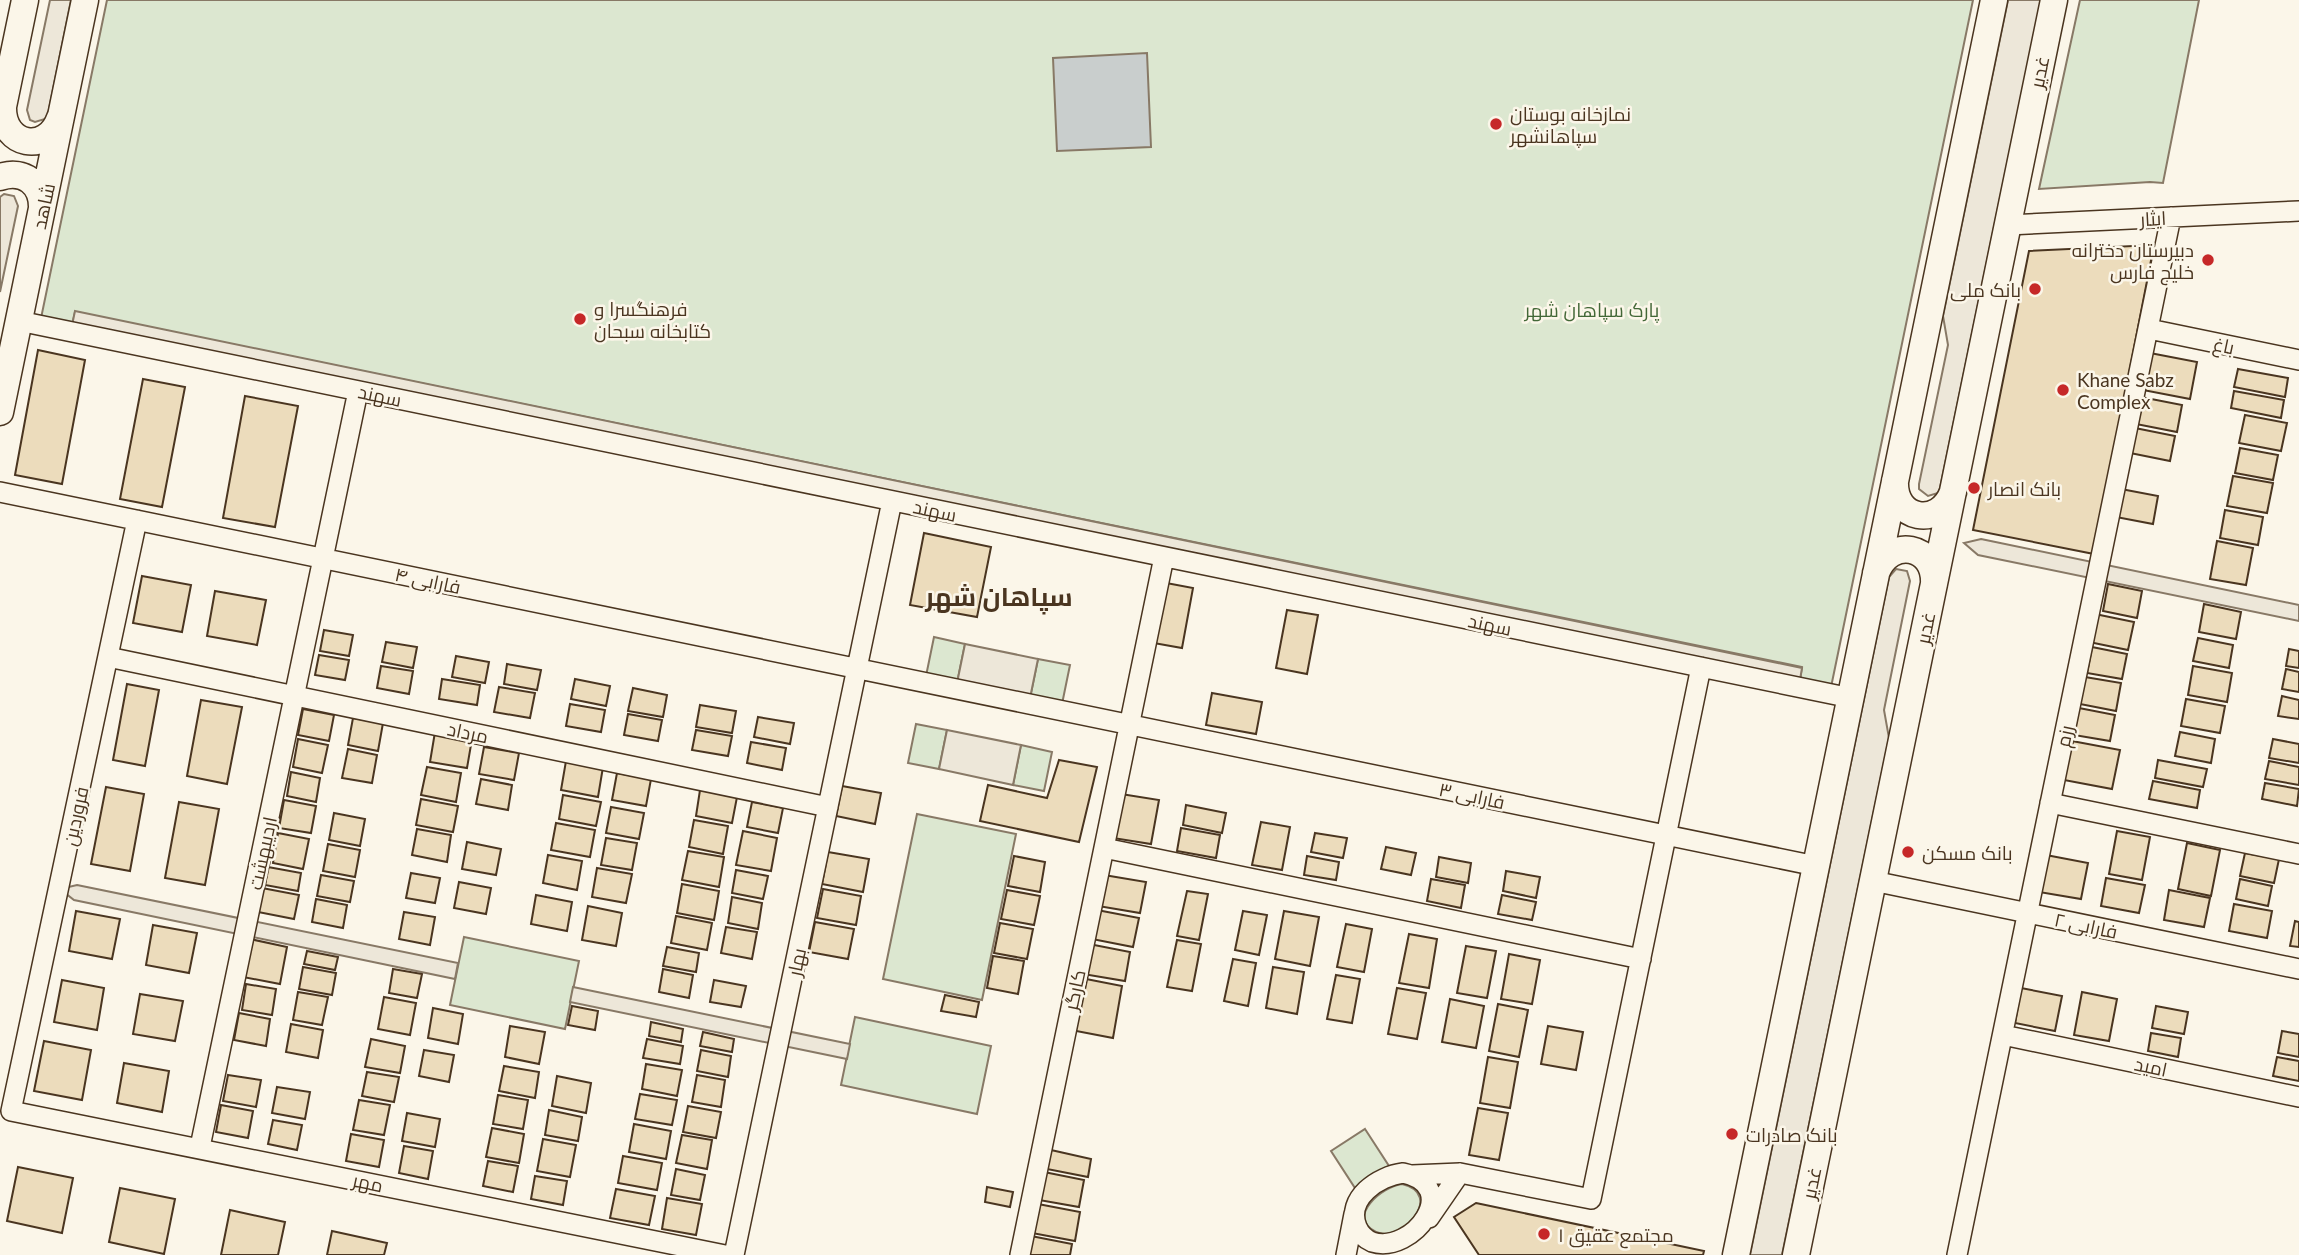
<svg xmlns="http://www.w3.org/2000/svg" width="2299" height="1255" viewBox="0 0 2299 1255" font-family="Lato,Cairo,sans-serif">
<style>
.green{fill:#dce7d0;stroke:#887966;stroke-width:2}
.parking{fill:#ede7d9;stroke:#887966;stroke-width:2}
.water{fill:#c9cecd;stroke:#887966;stroke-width:2}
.building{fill:#ecdcbc;stroke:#4a3520;stroke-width:2}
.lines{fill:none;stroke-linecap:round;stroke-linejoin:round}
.minor-casing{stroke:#4a3520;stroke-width:22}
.major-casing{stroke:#4a3520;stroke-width:29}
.minor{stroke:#fbf6e9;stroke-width:19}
.major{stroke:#fbf6e9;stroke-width:26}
.poi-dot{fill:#c62828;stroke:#fbf6e9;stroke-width:2.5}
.labels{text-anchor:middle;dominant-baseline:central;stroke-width:5;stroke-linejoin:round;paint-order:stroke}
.street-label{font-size:19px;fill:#4a3520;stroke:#fbf6e9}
.poi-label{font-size:19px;fill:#4a3520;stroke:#fbf6e9;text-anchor:start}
.park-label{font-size:19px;fill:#436837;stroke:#fbf6e9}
.district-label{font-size:26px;font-weight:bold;fill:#4a3520;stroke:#fbf6e9}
</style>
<rect width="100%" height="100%" fill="#fbf6e9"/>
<path class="green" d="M107 0H1973L1830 692 1799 686 1802 667 75 312 71 330 40 323Z
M2080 0H2199L2163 183 2150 182 2039 189Z
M934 637 965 644 957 683 926 676Z
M1038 659 1070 665 1062 704 1030 698Z
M916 724 947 730 939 769 908 763Z
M1021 745 1052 752 1044 791 1013 785Z
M917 814 1016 834 982 1000 883 979Z
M464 937 579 961 565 1029 450 1005Z
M855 1017 991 1046 977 1114 841 1085Z
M1365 1129 1389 1166 1355 1188 1331 1151Z
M1402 1184C1445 1194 1402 1244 1376 1232 1345 1217 1383 1186 1402 1184Z"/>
<path class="parking" d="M50 0H71L48 114 45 119 35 122 30 120 27 110Z
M2008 0H2041L1940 488 1938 493 1928 496 1919 489V484L1948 345 1943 316Z
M4 194 14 196 18 206 0 292V197Z
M75 311 1802 668 1799 686 71 330Z
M1981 539 2299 605V621L1978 555 1964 543Z
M1896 569 1907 571 1910 581 1884 710 1889 738 1782 1255H1750L1889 577Z
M965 644 1038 659 1030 698 957 683Z
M947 730 1021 745 1013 785 939 769Z
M77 885 458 963 455 979 74 900 60 889Z
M573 987 850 1044 847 1059 570 1002Z"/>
<path class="water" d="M1147 53 1151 147 1057 151 1053 58Z"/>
<path class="building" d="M2154 245 2094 554 1973 530 2029 251Z
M38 350 85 360 62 484 15 475Z
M2150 353 2197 362 2190 399 2143 390Z
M2238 369 2288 378 2285 397 2234 387Z
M143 379 185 387 162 507 120 499Z
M2234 391 2284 400 2281 418 2231 408Z
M245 396 298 406 275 527 223 518Z
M2141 397 2182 405 2177 432 2136 424Z
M2245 415 2287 423 2281 451 2239 443Z
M2135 428 2175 436 2170 461 2130 453Z
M2240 448 2278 455 2273 480 2235 473Z
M2233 476 2273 483 2267 513 2227 506Z
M2121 489 2158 496 2153 524 2116 517Z
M2225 510 2263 517 2258 545 2220 538Z
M924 533 991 547 977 617 910 605Z
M2217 541 2253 548 2246 585 2210 579Z
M142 576 191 585 182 632 133 623Z
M1161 582 1193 588 1182 648 1148 642Z
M2108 584 2142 591 2137 618 2103 611Z
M215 591 266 600 257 645 207 636Z
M2204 604 2241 612 2236 639 2199 632Z
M1287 610 1318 615 1307 674 1276 668Z
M2095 614 2134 622 2128 650 2089 642Z
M324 630 353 635 349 656 320 651Z
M2198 638 2233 645 2229 668 2193 661Z
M386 642 417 647 413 668 382 662Z
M2092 647 2127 654 2122 679 2087 673Z
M2289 649 2299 651V668L2286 666Z
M319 655 349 660 345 680 315 675Z
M456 656 489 662 485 683 452 677Z
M507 664 541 670 537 690 504 684Z
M381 666 413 671 409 694 377 688Z
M2193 666 2232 673 2227 702 2188 695Z
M2286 669 2299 672V692L2282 689Z
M2085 677 2121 683 2116 711 2080 704Z
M442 679 480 685 477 705 439 699Z
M575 679 610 686 606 706 571 699Z
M127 684 159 690 145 766 113 760Z
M499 687 535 693 530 718 494 712Z
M633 688 667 695 663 717 628 711Z
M1212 693 1262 702 1256 734 1206 725Z
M2282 696 2299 700V719L2278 716Z
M2186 699 2225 706 2220 733 2181 726Z
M201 700 242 707 227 784 187 776Z
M570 704 605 710 601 732 566 726Z
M700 705 736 711 732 733 696 727Z
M2079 708 2115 715 2110 741 2074 735Z
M303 709 334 715 329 741 298 735Z
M628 714 662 720 658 741 624 735Z
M758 717 794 723 790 744 754 737Z
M353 718 383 723 378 751 348 745Z
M696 730 732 736 728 756 692 750Z
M435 732 472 739 467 768 430 762Z
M2180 732 2215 739 2211 763 2175 756Z
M298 739 328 745 322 773 293 767Z
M2273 739 2299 744V763L2269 758Z
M2072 741 2120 750 2112 789 2064 780Z
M751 742 786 748 782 770 747 763Z
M484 747 519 753 514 780 479 774Z
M348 749 377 755 372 783 342 778Z
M1059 760 1097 767 1079 842 980 821 988 785 1047 798Z
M2158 760 2207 769 2203 787 2155 778Z
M566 761 603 767 598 797 561 790Z
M2269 761 2299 767V785L2265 779Z
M427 767 461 773 456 802 421 795Z
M291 772 320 778 316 802 287 796Z
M617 773 651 779 646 806 612 800Z
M481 779 512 785 508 810 476 804Z
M2153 781 2200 790 2197 808 2149 799Z
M2265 783 2299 789 2297 806 2262 799Z
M842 786 881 793 875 824 836 816Z
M106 787 144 794 130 871 91 864Z
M700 790 737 797 732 823 696 816Z
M1121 794 1159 800 1151 844 1113 838Z
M563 795 601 802 596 826 559 819Z
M421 799 458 806 453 832 416 825Z
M284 800 316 806 311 833 279 828Z
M179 802 219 809 205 885 165 878Z
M752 802 783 808 778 833 747 827Z
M1186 805 1226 813 1222 833 1183 825Z
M611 807 644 813 639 839 606 833Z
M334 813 365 819 360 846 329 840Z
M694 820 728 826 723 854 689 847Z
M1261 822 1290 827 1282 870 1252 865Z
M556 823 595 830 590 857 551 850Z
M1181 828 1220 835 1216 858 1177 851Z
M417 829 451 835 447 862 412 855Z
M743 831 777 838 771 871 736 865Z
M2117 831 2150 837 2142 880 2109 874Z
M278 833 309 839 303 869 273 863Z
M1315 833 1347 838 1343 858 1311 852Z
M606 838 637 843 632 870 601 865Z
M467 842 501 849 496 875 462 869Z
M2187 843 2220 850 2211 896 2178 889Z
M328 844 360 850 355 877 323 871Z
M1386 847 1416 853 1411 875 1381 869Z
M688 851 724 857 719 887 682 880Z
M828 852 869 859 863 892 822 884Z
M2245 853 2279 859 2274 883 2240 876Z
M548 855 582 861 577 890 543 883Z
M2046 855 2088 863 2081 899 2039 892Z
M1014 856 1045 862 1040 892 1008 886Z
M1307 856 1339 862 1336 880 1304 875Z
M1439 857 1471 863 1468 883 1436 877Z
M268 867 301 873 298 891 265 885Z
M597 868 632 874 626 903 592 897Z
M736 870 768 876 763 899 732 893Z
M1506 871 1540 877 1536 898 1503 891Z
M411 873 440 878 435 903 406 898Z
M321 875 354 881 350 902 317 896Z
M1104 875 1146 882 1140 913 1098 906Z
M2106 878 2145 885 2139 913 2101 906Z
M1431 879 1465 885 1461 908 1427 901Z
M2240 879 2272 886 2268 906 2236 899Z
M459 882 491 888 486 914 454 908Z
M682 884 719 891 714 920 677 913Z
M262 888 299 895 294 919 258 912Z
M823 889 861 896 856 925 817 918Z
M1007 890 1040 896 1034 925 1001 919Z
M2169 890 2210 898 2204 927 2164 920Z
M1187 891 1208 894 1199 940 1177 936Z
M536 895 572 902 567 931 531 924Z
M1502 895 1536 902 1532 920 1498 914Z
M732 897 762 903 758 929 728 923Z
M316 899 347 905 343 928 312 922Z
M2234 904 2272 911 2267 938 2229 931Z
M588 906 622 913 616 946 582 940Z
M1097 910 1139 918 1133 947 1092 939Z
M76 911 120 919 112 959 69 951Z
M1243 911 1267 915 1259 955 1235 950Z
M1284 911 1319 917 1310 966 1275 959Z
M404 912 435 917 430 945 399 939Z
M676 916 712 923 707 950 671 943Z
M2295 921 2299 922V947L2290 946Z
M815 922 854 929 848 959 809 952Z
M1000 923 1033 929 1027 959 994 953Z
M1346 924 1372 929 1364 972 1337 967Z
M153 925 197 933 189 973 146 965Z
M726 927 757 932 752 959 721 953Z
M1409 934 1437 939 1429 988 1399 983Z
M250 939 287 947 280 984 243 977Z
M1177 940 1201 944 1192 991 1167 987Z
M1089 944 1130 952 1125 981 1083 974Z
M1466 946 1496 951 1487 998 1457 993Z
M667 947 699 953 696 972 663 966Z
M307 951 338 957 335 970 304 964Z
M1509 954 1540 960 1532 1004 1501 999Z
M993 956 1024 961 1018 994 987 988Z
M1233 959 1256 963 1248 1006 1224 1001Z
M303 967 336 973 332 995 299 989Z
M1273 967 1304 972 1297 1014 1266 1008Z
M393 969 422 974 417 998 389 993Z
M663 969 693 975 689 998 659 992Z
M1336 975 1360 979 1352 1023 1327 1019Z
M1081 978 1122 986 1113 1038 1071 1030Z
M62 980 104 988 97 1030 54 1022Z
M714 980 746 986 741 1007 710 1002Z
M246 984 276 989 272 1015 242 1010Z
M1397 988 1426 993 1417 1039 1388 1034Z
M2021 988 2062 996 2055 1031 2015 1023Z
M298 992 328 997 322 1025 293 1020Z
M2082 992 2117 999 2109 1041 2074 1035Z
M140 994 183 1001 175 1041 133 1034Z
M945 995 979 1002 976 1017 941 1011Z
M384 997 416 1003 410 1035 378 1029Z
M1450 999 1484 1006 1476 1048 1442 1042Z
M1498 1004 1528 1010 1519 1057 1489 1051Z
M572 1006 598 1011 595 1030 568 1025Z
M2156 1006 2188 1012 2184 1034 2152 1028Z
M433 1008 463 1014 458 1044 428 1038Z
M239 1013 270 1019 266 1046 234 1040Z
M651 1022 683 1029 681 1042 649 1036Z
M291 1024 323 1030 318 1058 286 1052Z
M510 1026 545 1032 539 1064 505 1057Z
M1548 1026 1583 1032 1576 1070 1541 1064Z
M2282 1031 2299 1034V1057L2278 1053Z
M703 1032 734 1039 732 1052 700 1046Z
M2151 1033 2181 1038 2178 1057 2148 1051Z
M371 1039 405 1046 400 1073 365 1067Z
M647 1039 683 1046 680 1064 643 1058Z
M44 1041 91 1050 82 1100 34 1091Z
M424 1050 454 1055 449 1082 419 1076Z
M701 1050 731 1056 728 1077 697 1071Z
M1488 1057 1518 1062 1510 1108 1480 1103Z
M2277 1057 2299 1061V1081L2273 1076Z
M124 1063 169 1071 162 1112 117 1103Z
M646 1064 682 1070 677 1096 642 1089Z
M504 1066 539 1072 535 1098 499 1091Z
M367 1072 399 1077 394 1102 362 1096Z
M228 1075 261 1080 256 1107 223 1101Z
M697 1075 725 1080 721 1107 692 1102Z
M557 1076 591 1083 586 1113 552 1106Z
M277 1087 310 1092 305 1119 272 1113Z
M640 1094 677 1100 672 1125 635 1119Z
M498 1095 528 1100 523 1129 493 1124Z
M359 1100 390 1105 384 1135 353 1130Z
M221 1105 253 1111 248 1138 216 1132Z
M688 1106 721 1112 716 1138 683 1132Z
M1478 1108 1508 1113 1499 1160 1469 1155Z
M549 1110 582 1117 578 1141 545 1135Z
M407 1113 440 1119 435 1147 402 1141Z
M273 1120 302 1125 297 1150 268 1144Z
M634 1124 671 1131 666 1159 629 1152Z
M492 1128 524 1134 519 1163 486 1157Z
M351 1134 384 1140 379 1167 346 1161Z
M682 1135 712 1140 707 1169 676 1163Z
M543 1139 576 1145 570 1177 537 1171Z
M404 1146 433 1151 428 1179 399 1173Z
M1051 1150 1091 1159 1088 1177 1047 1169Z
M623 1156 662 1163 657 1190 618 1183Z
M488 1161 518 1166 513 1192 483 1186Z
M18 1167 73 1178 62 1233 7 1221Z
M676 1169 705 1175 700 1200 671 1195Z
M1044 1172 1084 1180 1079 1207 1039 1200Z
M535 1176 567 1181 563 1205 531 1199Z
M987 1187 1013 1192 1010 1207 985 1202Z
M120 1188 175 1199 164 1254 109 1242Z
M616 1189 655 1196 649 1225 610 1218Z
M667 1198 702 1204 696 1235 662 1229Z
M1476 1203 1704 1251 1703 1255H1479L1454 1217Z
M1038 1204 1080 1212 1075 1241 1032 1233Z
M230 1210 285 1222 278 1255H221Z
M332 1231 387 1243 384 1255H327Z
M1031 1236 1072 1244 1070 1255H1027Z"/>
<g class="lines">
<g class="minor-casing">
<path id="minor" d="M2008 225 2299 211
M19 321 1851 698
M2149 329 2299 360
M0 492 1816 866
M137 520 11 1111 725 1255
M108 657 828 807
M2050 803 2299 854
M1104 848 1641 959
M1873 881 2299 969
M2003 1035 2299 1097
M200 1147 358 391
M1403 1173C1464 1186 1413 1255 1372 1242 1365 1239 1360 1234 1357 1227 1345 1198 1379 1176 1403 1173Z
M1412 1175 1460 1173 1591 1199 1701 667
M1429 1218 1460 1173
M734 1255 892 501
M1020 1255 1164 557
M1346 1255 1354 1214
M1957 1255 2171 217"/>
</g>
<g class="major-casing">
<path id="major" d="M3 107C2 146 47 155 60 118
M0 121 25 0
M0 177C24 169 43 184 42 209
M0 412 85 0
M1895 481C1893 520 1939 529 1953 492
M1876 573C1890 536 1936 545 1934 584
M1736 1255 1994 0
M1796 1255 2054 0"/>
</g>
<use href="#minor" class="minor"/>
<use href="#major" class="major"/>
</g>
<g class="poi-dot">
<circle cx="1496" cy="124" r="7"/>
<circle cx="2208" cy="260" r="7"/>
<circle cx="2035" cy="289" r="7"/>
<circle cx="580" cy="319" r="7"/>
<circle cx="2063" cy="390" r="7"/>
<circle cx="1974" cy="488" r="7"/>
<circle cx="1908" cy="852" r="7"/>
<circle cx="1732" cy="1134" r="7"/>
<circle cx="1544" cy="1234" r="7"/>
</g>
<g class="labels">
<g class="street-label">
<text transform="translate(2039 72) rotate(-78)">غدیر</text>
<text transform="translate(43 206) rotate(-78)">شاهد</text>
<text transform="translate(2153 218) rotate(-3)">ایثار</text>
<text transform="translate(2224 345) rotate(12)">باغ</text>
<text transform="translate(380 395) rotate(12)">سهند</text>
<text transform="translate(935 510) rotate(12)">سهند</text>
<text transform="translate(428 580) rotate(12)">فارابی ۴</text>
<text transform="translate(1490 624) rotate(12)">سهند</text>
<text transform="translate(1925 628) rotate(-78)">غدیر</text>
<text transform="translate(468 732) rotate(12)">مرداد</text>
<text transform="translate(2064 736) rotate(-78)">رزم</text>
<text transform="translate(1472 795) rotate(12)">فارابی ۳</text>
<text transform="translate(75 816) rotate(-78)">فروردین</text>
<text transform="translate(262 853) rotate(-78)">اردیبهشت</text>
<text transform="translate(2086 925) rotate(12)">فارابی ۲</text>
<text transform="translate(796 962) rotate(-78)">بهار</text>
<text transform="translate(1074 990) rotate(-78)">کارگر</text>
<text transform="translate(2151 1066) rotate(12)">امید</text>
<text transform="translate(368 1182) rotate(12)">مهر</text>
<text transform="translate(1811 1183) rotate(-78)">غدیر</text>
</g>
<g class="poi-label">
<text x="1510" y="113">نمازخانه بوستان<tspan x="1510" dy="22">سپاهانشهر</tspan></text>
<text x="2194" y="249" text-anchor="end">دبیرستان دخترانه<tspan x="2194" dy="22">خلیج فارس</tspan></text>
<text x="2021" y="289" text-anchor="end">بانک ملی</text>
<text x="594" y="308">فرهنگسرا و<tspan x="594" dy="22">کتابخانه سبحان</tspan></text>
<text x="2077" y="379">Khane Sabz<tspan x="2077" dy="22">Complex</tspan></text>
<text x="1988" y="488">بانک انصار</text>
<text x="1922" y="852">بانک مسکن</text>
<text x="1746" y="1134">بانک صادرات</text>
<text x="1558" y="1234">مجتمع عقیق ۱</text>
</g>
<g class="park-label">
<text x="1592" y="309">پارک سپاهان شهر</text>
</g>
<g class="district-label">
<text x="999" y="596">سپاهان شهر</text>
</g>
</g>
</svg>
